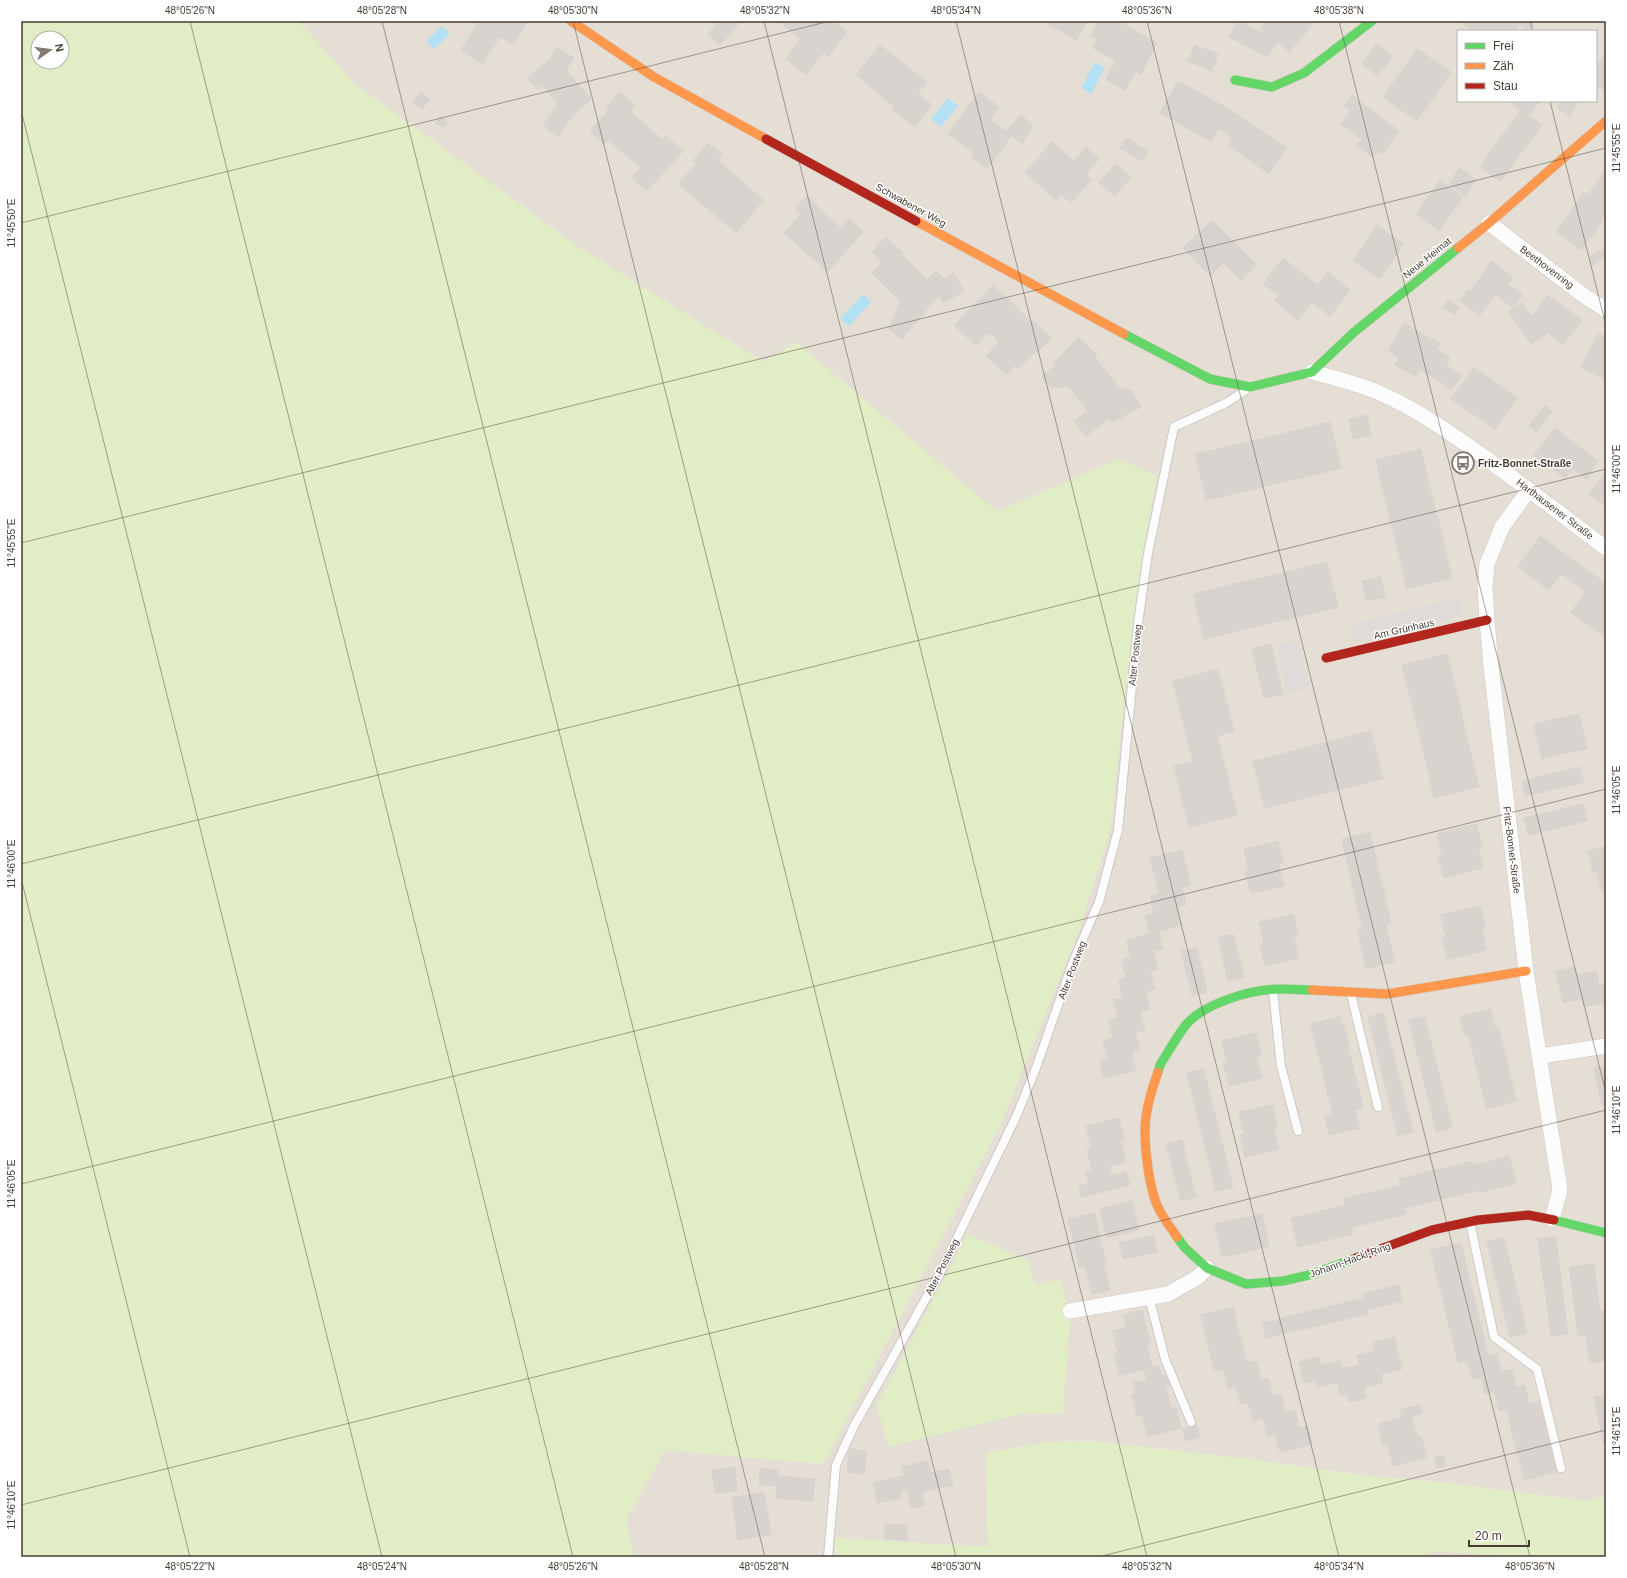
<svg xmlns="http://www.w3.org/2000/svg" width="1627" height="1578" viewBox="0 0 1627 1578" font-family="Helvetica,sans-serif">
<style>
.residential{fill:#e5ded4;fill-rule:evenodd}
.green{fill:#e1edc4;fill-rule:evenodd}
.parking{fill:#dfdbd8}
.water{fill:#b3e0f3}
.building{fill:#d8d3cf;stroke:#d8d3cd}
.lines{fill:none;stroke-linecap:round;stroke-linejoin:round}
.lane-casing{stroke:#ccc8c4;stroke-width:10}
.street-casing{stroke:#ccc8c4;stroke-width:16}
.fast-casing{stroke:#d1cabf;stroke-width:10}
.slow-casing{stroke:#d1cabf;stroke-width:10}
.jam-casing{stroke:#d1cabf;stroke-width:10}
.lane{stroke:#fdfcfc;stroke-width:8}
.street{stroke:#fdfcfc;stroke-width:15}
.fast{stroke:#63d668;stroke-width:9}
.slow{stroke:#ff974d;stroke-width:9}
.jam{stroke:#b3261e;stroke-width:9}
.ticks{fill:none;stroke:#463d33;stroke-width:1;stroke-opacity:0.45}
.labels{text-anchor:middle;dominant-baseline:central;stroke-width:3;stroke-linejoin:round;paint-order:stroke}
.street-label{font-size:10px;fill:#463d33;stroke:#fff}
.poi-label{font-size:10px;font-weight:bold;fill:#463d33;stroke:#fff;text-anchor:start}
.neatline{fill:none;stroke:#463d33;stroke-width:1.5}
.ticks-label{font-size:10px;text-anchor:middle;fill:#463d33}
</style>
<rect width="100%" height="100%" fill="#f0ece8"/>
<path class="residential" d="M298 21H1606V1497L1586 1501 1448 1483 1360 1475 1247 1459 1092 1441 1046 1442 986 1453 988 1547 835 1538V1557H634L626 1520 665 1450 823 1464 1000 1126 1078 933 1110 831 1126 685 1142 556 1157 476 1118 459 997 512 796 342 763 362 580 248 355 84ZM1458 31H1596V101H1458Z
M1434 1551 1515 1557H1422Z"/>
<path class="green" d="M21 21H298L355 84 580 248 763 362 796 342 997 512 1118 459 1157 476 1142 556 1126 685 1110 831 1078 933 1000 1126 823 1464 665 1450 626 1520 634 1557H21ZM38 38H62V62H38Z
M968 1234 1029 1261 1035 1285 1061 1279 1070 1319 1063 1414 1025 1413 888 1447 877 1405Z
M1092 1441 1247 1459 1360 1475 1448 1483 1586 1501 1606 1497V1557H1515L1434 1551 1422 1557H835V1538L988 1547 986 1453 1046 1442Z"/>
<path class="parking" d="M1458 598 1462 615 1355 642 1351 625Z
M1298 641 1309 688 1287 693 1276 646Z"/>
<path class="water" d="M442 26 450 34 434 49 426 41Z
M1095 62 1105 68 1091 94 1081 88Z
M948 98 958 106 941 127 931 119Z
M863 294 872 302 849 326 840 319Z"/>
<path class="building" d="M476 21H523L527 23 513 45 500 37 482 64 461 50 478 23Z
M719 21H741L720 45 708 34Z
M778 21H833L847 32 828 57 823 53 806 74 786 59 801 39Z
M1043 21H1087L1076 40Z
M1099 21H1118L1157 43 1141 74 1136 71 1125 90 1106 79 1116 61 1093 48 1098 39 1091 35Z
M1237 21 1263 33 1264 31 1277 42 1268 57 1229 37Z
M1267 21H1298L1308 30 1289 52 1261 28Z
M1298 21H1316L1308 30Z
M1459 21H1516L1520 24 1515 31H1473Z
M1516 21H1536L1529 30Z
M1376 44 1393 56 1384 69 1382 68 1377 75 1362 64Z
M880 45 927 82 902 113 856 75Z
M1195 45 1218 54 1212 71 1188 61Z
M557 47 574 58 566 70 554 56 549 59Z
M1417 49 1451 72 1417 121 1383 97Z
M1606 51V92L1596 85V65Z
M554 56 591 99 574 114 558 137 543 126 558 104 542 85 537 89 527 78Z
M1178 81 1229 109 1211 141 1160 113Z
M421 92 430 99 422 109 413 102Z
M619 92 635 105 621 121 606 108Z
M979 92 999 107 990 120 1012 135 987 169 971 157 974 153 948 134Z
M918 94 932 105 915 127 893 110 895 107 902 113Z
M1352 95 1399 131 1382 154 1378 151 1373 158 1357 145 1362 139 1341 124 1351 111 1344 106Z
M1509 101H1540L1529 116Z
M1561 101H1577L1579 102 1569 116 1557 107Z
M1229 109 1287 148 1269 174 1228 145 1232 138 1218 128Z
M609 110 621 121 630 111 647 126 623 153 608 140 604 144 590 131Z
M1521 110 1542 125 1521 153 1500 138Z
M1021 115 1033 126 1022 144 1006 131Z
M440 117 448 122 444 128 436 123Z
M647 126 663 140 653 151 670 166 646 191 632 178 641 168 623 153Z
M666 136 683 151 670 166 653 151Z
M1126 138 1148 151 1142 161 1120 148Z
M1500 138 1521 153 1500 181 1480 167Z
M1052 142 1074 161 1047 192 1025 173Z
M708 143 722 154 706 173 693 161Z
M1086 147 1099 159 1086 174 1092 179 1071 203 1061 194 1056 200 1047 192Z
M717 160 736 176 708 209 678 184 696 164 706 173Z
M1115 164 1131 177 1115 196 1099 183Z
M1460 168 1476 180 1471 188 1454 176Z
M1606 168V208L1588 195Z
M736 176 763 200 736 233 708 209Z
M1454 176 1471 188 1465 196 1449 184Z
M1440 180 1463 197 1439 231 1416 214Z
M1584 192 1606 208V215L1582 250 1556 232Z
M807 196 818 206 817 207 855 241 828 272 784 233 801 214 795 209Z
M849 219 863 232 855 241 841 228Z
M1212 220 1239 247 1210 276 1183 248Z
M1377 225 1404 244 1380 279 1353 261Z
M886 237 904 253 889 269 872 252Z
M1239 247 1257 265 1241 281 1224 262Z
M1603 249 1606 254V257L1593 265 1589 258Z
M902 255 927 280 936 271 944 279 933 286 939 295 902 339 889 329 900 301 872 273 882 262 889 269Z
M1283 258 1317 285 1307 299 1312 302 1298 320 1275 301 1279 296 1263 284Z
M1491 261 1513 277 1499 297 1477 282Z
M1328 272 1350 290 1330 316 1307 299Z
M953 273 964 291 943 303 933 286Z
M1477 282 1495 295 1480 315 1460 301 1468 289 1470 291Z
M1508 284 1523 294 1513 308 1499 297Z
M993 285 1020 311 995 337 989 333 976 346 954 325Z
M1548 295 1582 320 1563 345 1548 333 1533 315Z
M1448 300 1460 308 1455 315 1443 307Z
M1522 303 1531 316 1518 325 1509 312Z
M1020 311 1030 321 1032 320 1051 338 1037 353 1036 351 1018 369 1015 365 1006 375 986 356 999 342 995 337Z
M1533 315 1548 333 1531 344 1518 325Z
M1404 323 1440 344 1424 372 1420 369 1416 377 1395 365 1399 358 1388 351Z
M1599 333 1606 337V380L1581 367Z
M1078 337 1097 355 1095 357 1107 373 1076 396 1069 387H1051L1042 376 1056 365 1054 363Z
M1437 350 1450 357 1437 379 1424 372Z
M1445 364 1462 376 1451 390 1437 379Z
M1474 367 1495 382 1473 414 1451 399Z
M1107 373 1119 388 1132 391 1141 407 1112 422 1110 418 1086 436 1074 421 1088 411 1076 396Z
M1495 382 1517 398 1495 429 1473 414Z
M1545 405 1552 411 1537 432 1529 426Z
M1367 415 1371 435 1353 439 1349 419Z
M1330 422 1341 468 1296 479 1285 433Z
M1555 428 1586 452 1565 478 1534 455Z
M1285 433 1296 479 1251 490 1240 444Z
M1240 444 1251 490 1206 500 1195 454Z
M1421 449 1431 492 1386 503 1376 460Z
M1586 452 1597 461 1587 480 1573 469Z
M1606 472V507L1589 494Z
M1431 492 1442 535 1397 546 1386 503Z
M1442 535 1452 578 1407 589 1397 546Z
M1540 536 1572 559 1549 590 1518 567Z
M1572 559 1586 569 1575 584 1561 574Z
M1327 562 1338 607 1293 618 1283 573Z
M1586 569 1597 577 1586 592 1575 584Z
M1283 573 1293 618 1249 628 1238 583Z
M1381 577 1385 597 1367 601 1362 581Z
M1597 577 1606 583V599L1587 624 1571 612Z
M1238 583 1249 628 1204 639 1193 594Z
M1606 599V633L1604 636 1587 624Z
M1271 644 1283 694 1264 698 1252 649Z
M1447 654 1458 698 1413 709 1402 665Z
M1218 669 1234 731 1217 736 1237 815 1189 827 1174 766 1193 761 1173 681Z
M1458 698 1468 742 1424 753 1413 709Z
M1579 714 1587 749 1564 753 1556 719Z
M1556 719 1564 753 1542 759 1534 724Z
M1371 731 1383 779 1344 788 1332 741Z
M1332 741 1344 788 1304 798 1293 751Z
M1468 742 1479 787 1434 798 1424 753Z
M1293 751 1304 798 1265 808 1253 761Z
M1580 767 1584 782 1526 796 1522 781Z
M1583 804 1587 821 1528 835 1524 818Z
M1477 824 1482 846 1442 855 1437 834Z
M1370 832 1374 850 1346 857 1342 839Z
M1278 841 1283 863 1249 871 1244 849Z
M1606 846V869L1593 872 1588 851Z
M1478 847 1483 868 1444 878 1438 856Z
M1182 850 1186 867 1154 875 1150 858Z
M1374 850 1378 869 1350 875 1346 857Z
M1279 864 1284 886 1251 893 1245 872Z
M1186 867 1191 885 1159 893 1154 875Z
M1378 869 1383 887 1354 893 1350 875Z
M1606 869V892L1602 893 1597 872Z
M1182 887 1186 905 1154 913 1150 896Z
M1383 887 1387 905 1359 912 1354 893Z
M1387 905 1391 924 1363 930 1359 912Z
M1480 906 1485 927 1446 937 1440 915Z
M1177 907 1182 925 1150 934 1145 916Z
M1293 914 1298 936 1264 944 1259 922Z
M1386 925 1390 943 1362 950 1358 931Z
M1481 928 1487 950 1447 960 1442 938Z
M1158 931 1163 949 1131 957 1126 940Z
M1233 934 1244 977 1228 981 1218 938Z
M1294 937 1299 958 1265 966 1260 945Z
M1390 943 1395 962 1366 969 1362 950Z
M1197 948 1207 992 1192 996 1181 951Z
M1153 951 1158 969 1126 977 1121 960Z
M1575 967 1582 998 1563 1003 1556 971Z
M1150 971 1155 989 1123 998 1118 980Z
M1596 971 1603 1003 1584 1007 1577 975Z
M1606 983V1014L1599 985Z
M1145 992 1150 1009 1118 1018 1113 1000Z
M1490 1009 1495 1028 1465 1035 1460 1016Z
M1140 1012 1145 1030 1113 1038 1108 1020Z
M1383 1013 1413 1132 1398 1136 1368 1017Z
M1341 1016 1346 1035 1315 1042 1311 1024Z
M1425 1016 1452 1128 1436 1132 1409 1020Z
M1498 1027 1503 1045 1473 1053 1468 1034Z
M1135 1032 1140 1050 1108 1059 1103 1041Z
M1256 1033 1261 1055 1227 1063 1222 1041Z
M1346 1035 1350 1053 1320 1060 1315 1042Z
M1503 1045 1507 1064 1477 1071 1473 1053Z
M1132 1052 1136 1070 1104 1078 1100 1061Z
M1350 1053 1354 1071 1324 1078 1320 1060Z
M1257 1056 1262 1078 1229 1086 1223 1064Z
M1507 1064 1512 1083 1482 1090 1477 1071Z
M1606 1065V1084L1598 1086 1594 1068Z
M1204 1069 1233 1187 1216 1191 1187 1073Z
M1354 1071 1359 1089 1328 1096 1324 1078Z
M1512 1083 1516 1101 1486 1109 1482 1090Z
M1606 1084V1104L1602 1105 1598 1086Z
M1359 1089 1363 1108 1333 1115 1328 1096Z
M1272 1105 1277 1126 1244 1134 1239 1112Z
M1355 1109 1360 1128 1329 1135 1325 1117Z
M1119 1118 1124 1139 1091 1148 1086 1126Z
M1273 1127 1279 1149 1245 1157 1240 1135Z
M1120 1140 1126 1162 1092 1170 1087 1149Z
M1182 1140 1196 1197 1181 1201 1166 1144Z
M1509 1156 1516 1184 1498 1188 1491 1161Z
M1472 1161 1479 1190 1460 1195 1454 1166Z
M1491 1161 1498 1188 1480 1193 1473 1165Z
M1109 1166 1112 1176 1126 1172 1130 1185 1081 1197 1079 1186 1089 1184 1086 1172Z
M1454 1166 1460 1195 1442 1199 1435 1170Z
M1435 1170 1442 1199 1423 1204 1416 1175Z
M1416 1175 1423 1204 1406 1208 1399 1179Z
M1400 1185 1407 1214 1389 1218 1382 1190Z
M1382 1190 1389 1218 1370 1223 1363 1194Z
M1363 1194 1370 1223 1351 1227 1344 1199Z
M1132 1201 1139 1230 1107 1238 1100 1209Z
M1346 1205 1353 1234 1335 1238 1328 1209Z
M1328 1209 1335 1238 1316 1243 1309 1214Z
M1095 1213 1100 1237 1074 1243 1068 1219Z
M1262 1214 1269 1246 1246 1252 1238 1219Z
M1309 1214 1316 1243 1298 1247 1291 1218Z
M1238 1219 1246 1252 1222 1257 1215 1224Z
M1153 1235 1157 1252 1123 1259 1119 1243Z
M1100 1237 1106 1261 1079 1267 1074 1243Z
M1504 1237 1527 1333 1510 1337 1487 1242Z
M1556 1237 1568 1334 1551 1336 1538 1239Z
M1461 1243 1466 1265 1436 1273 1431 1250Z
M1103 1262 1110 1290 1092 1294 1085 1266Z
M1594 1264 1600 1311 1606 1310V1361L1590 1363 1586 1334 1578 1336 1569 1267Z
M1466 1265 1472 1288 1442 1295 1436 1273Z
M1399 1285 1402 1301 1367 1310 1363 1294Z
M1472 1288 1477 1311 1447 1318 1442 1295Z
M1364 1298 1368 1314 1266 1338 1263 1323Z
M1233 1307 1237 1326 1205 1334 1200 1315Z
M1142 1310 1145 1323 1127 1327 1124 1315Z
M1477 1311 1483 1333 1453 1340 1447 1318Z
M1145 1323 1151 1344 1118 1353 1112 1331Z
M1237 1326 1242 1344 1210 1352 1205 1334Z
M1483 1333 1488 1356 1458 1363 1453 1340Z
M1394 1337 1402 1369 1381 1374 1373 1342Z
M1242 1344 1247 1363 1214 1371 1210 1352Z
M1147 1345 1152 1367 1119 1376 1114 1354Z
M1375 1351 1383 1383 1364 1387 1357 1355Z
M1497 1353 1502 1372 1472 1379 1467 1361Z
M1319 1357 1326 1385 1317 1387 1316 1380 1304 1383 1299 1362Z
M1256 1361 1261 1380 1228 1388 1223 1369Z
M1340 1361 1347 1393 1340 1395 1337 1382 1326 1385 1321 1365Z
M1359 1365 1367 1398 1349 1402 1342 1369Z
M1159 1366 1161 1376 1147 1380 1144 1369Z
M1512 1369 1516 1387 1485 1394 1481 1377Z
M1167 1375 1170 1385 1136 1394 1133 1383Z
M1268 1378 1273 1396 1240 1404 1236 1386Z
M1525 1385 1529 1403 1499 1411 1494 1392Z
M1165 1386 1171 1408 1137 1416 1132 1395Z
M1281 1394 1285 1413 1253 1421 1248 1402Z
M1606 1395V1410L1597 1412 1594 1397Z
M1539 1401 1543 1419 1511 1427 1507 1409Z
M1420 1405 1422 1413 1402 1418 1400 1410Z
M1176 1407 1181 1428 1148 1436 1142 1415Z
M1295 1410 1299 1428 1267 1436 1263 1418Z
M1606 1410V1426L1600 1427 1597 1412Z
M1411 1415 1417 1437 1383 1445 1378 1424Z
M1543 1419 1547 1437 1515 1445 1511 1427Z
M1196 1424 1200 1437 1186 1441 1182 1429Z
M1308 1426 1312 1444 1280 1452 1275 1434Z
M1606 1426V1442L1603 1443 1600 1427Z
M1421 1436 1427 1457 1393 1466 1388 1444Z
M1547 1437 1552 1454 1520 1462 1515 1445Z
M849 1449 867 1451 864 1474 847 1472Z
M1552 1454 1556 1472 1524 1480 1520 1462Z
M1443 1455 1446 1466 1438 1468 1435 1456Z
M928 1461 935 1489 922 1492 925 1505 911 1508 902 1467Z
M735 1467 737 1491 715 1493 712 1470Z
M760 1468 778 1470 777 1486 759 1485Z
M949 1469 953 1485 935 1489 931 1473Z
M778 1476 815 1479 813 1501 776 1498Z
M904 1476 907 1490 900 1492 902 1498 878 1503 873 1483Z
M764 1492 771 1534 738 1540 732 1498Z
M885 1524 907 1525V1540L885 1539Z"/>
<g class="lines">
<g class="lane-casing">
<path id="lane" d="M1273 991 1281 1066 1298 1131
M1351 994 1378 1107
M1470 1222 1494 1337 1537 1369 1561 1468
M1149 1297 1165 1359 1191 1422
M828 1557 836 1465 854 1426 938 1277 1016 1117 1036 1068 1073 962 1099 902 1118 830 1138 623 1148 553 1174 427 1226 403 1246 390"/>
</g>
<g class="street-casing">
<path id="street" d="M1489 223 1583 295 1606 310
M1312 372C1335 378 1360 384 1382 394 1420 411 1453 435 1487 459 1527 488 1566 518 1606 548
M1529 490 1502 527 1487 564 1485 587 1487 620 1491 666 1526 971 1560 1190 1552 1219
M1540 1056 1606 1046
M1070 1311 1168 1294 1198 1277 1207 1268"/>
</g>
<g class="fast-casing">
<path id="fast" d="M1235 80 1272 87 1304 73 1372 21
M1124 334 1210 379 1250 387 1312 372 1353 333 1458 248
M1158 1072 1160 1065C1168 1052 1176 1038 1185 1026 1203 1003 1253 989 1281 989 1291 989 1302 990 1312 990
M1554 1220 1606 1233
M1177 1237 1185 1248 1207 1268 1246 1284 1283 1281 1313 1274 1356 1258"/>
</g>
<g class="slow-casing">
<path id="slow" d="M571 21 654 77 766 139
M916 221 1124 334
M1458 248 1489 223 1606 121
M1312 990 1387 994 1526 971
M1158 1072C1153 1086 1148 1101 1146 1117 1143 1139 1148 1178 1155 1200 1159 1213 1169 1225 1177 1237"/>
</g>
<g class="jam-casing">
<path id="jam" d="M766 139 916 221
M1326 658 1487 620
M1356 1258 1432 1230 1478 1220 1528 1215 1554 1220"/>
</g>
<use href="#lane" class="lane"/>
<use href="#street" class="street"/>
<use href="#fast" class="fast"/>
<use href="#slow" class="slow"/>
<use href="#jam" class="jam"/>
</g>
<path class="ticks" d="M190 21 573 1557M382 21 765 1557M573 21 956 1557M764 21 1147 1557M956 21 1339 1557M1147 21 1530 1557M1339 21 1606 1093M1530 21 1533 31M1550 101 1606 326M21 110 382 1557M21 223 830 21M21 543 1606 148M21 864 1606 469M21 878 190 1557M21 1184 1606 789M21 1505 1606 1110M1098 1557 1606 1430"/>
<defs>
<g id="bus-ring" transform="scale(1.15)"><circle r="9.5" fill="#fff" stroke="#827a72" stroke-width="1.5"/><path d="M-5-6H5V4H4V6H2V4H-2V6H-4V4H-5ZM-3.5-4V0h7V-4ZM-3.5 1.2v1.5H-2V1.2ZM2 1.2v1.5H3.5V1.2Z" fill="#827a72"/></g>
</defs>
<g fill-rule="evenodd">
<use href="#bus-ring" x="1463" y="463"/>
</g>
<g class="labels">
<g class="street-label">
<text transform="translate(911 205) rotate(29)">Schwabener Weg</text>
<text transform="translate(1427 258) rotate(-39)">Neue Heimat</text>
<text transform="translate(1547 267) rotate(37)">Beethovenring</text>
<text transform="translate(1555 509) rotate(37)">Harthausener Straße</text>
<text transform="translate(1404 629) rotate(-13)">Am Grünhaus</text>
<text transform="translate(1135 655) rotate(-84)">Alter Postweg</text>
<text transform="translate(1512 850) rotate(83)">Fritz-Bonnet-Straße</text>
<text transform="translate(1072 970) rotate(-69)">Alter Postweg</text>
<text transform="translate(1350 1260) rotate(-20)">Johann-Hackl-Ring</text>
<text transform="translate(942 1267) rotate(-63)">Alter Postweg</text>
</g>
<g class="poi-label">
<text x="1478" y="463">Fritz-Bonnet-Straße</text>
</g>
</g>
<rect width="1627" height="1578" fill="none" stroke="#ffffff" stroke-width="44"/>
<rect x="1457" y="30" width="140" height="72" fill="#ffffff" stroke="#b5b1ad"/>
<rect x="1465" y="43" width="20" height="6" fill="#63d668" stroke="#b5b1ad"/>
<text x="1493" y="50" font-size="12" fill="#463d33">Frei</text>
<rect x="1465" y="63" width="20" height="6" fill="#ff974d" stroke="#b5b1ad"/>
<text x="1493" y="70" font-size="12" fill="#463d33">Zäh</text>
<rect x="1465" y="83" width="20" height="6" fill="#b3261e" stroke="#b5b1ad"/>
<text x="1493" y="90" font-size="12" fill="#463d33">Stau</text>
<g transform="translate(50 50) rotate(76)"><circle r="19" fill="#ffffff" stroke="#b5b1ad"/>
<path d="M0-3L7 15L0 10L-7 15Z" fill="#827a72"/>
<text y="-6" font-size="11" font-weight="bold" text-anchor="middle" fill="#463d33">N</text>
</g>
<path d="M1469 1540v6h60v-6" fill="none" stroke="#463d33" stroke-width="2"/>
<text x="1475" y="1540" font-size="12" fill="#463d33" stroke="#ffffff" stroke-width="3" paint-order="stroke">20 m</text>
<rect x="22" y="22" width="1583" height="1534" class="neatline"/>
<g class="ticks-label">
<text x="190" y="14">48°05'26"N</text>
<text x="382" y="14">48°05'28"N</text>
<text x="573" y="14">48°05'30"N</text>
<text x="765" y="14">48°05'32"N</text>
<text x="956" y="14">48°05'34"N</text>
<text x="1147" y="14">48°05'36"N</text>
<text x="1339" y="14">48°05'38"N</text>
<text transform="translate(1616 148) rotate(-90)" y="4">11°45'55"E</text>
<text transform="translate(11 223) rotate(-90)" y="4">11°45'50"E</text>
<text transform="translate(1616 469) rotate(-90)" y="4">11°46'00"E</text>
<text transform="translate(11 543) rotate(-90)" y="4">11°45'55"E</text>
<text transform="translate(1616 790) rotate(-90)" y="4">11°46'05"E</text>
<text transform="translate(11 864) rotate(-90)" y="4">11°46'00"E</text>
<text transform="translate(1616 1110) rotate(-90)" y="4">11°46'10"E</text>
<text transform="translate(11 1184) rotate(-90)" y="4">11°46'05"E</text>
<text transform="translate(1616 1431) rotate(-90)" y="4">11°46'15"E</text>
<text transform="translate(11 1505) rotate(-90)" y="4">11°46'10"E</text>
<text x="190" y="1570">48°05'22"N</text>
<text x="382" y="1570">48°05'24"N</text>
<text x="573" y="1570">48°05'26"N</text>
<text x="764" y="1570">48°05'28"N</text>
<text x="956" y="1570">48°05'30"N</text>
<text x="1147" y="1570">48°05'32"N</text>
<text x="1339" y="1570">48°05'34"N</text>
<text x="1530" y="1570">48°05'36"N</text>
</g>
</svg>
